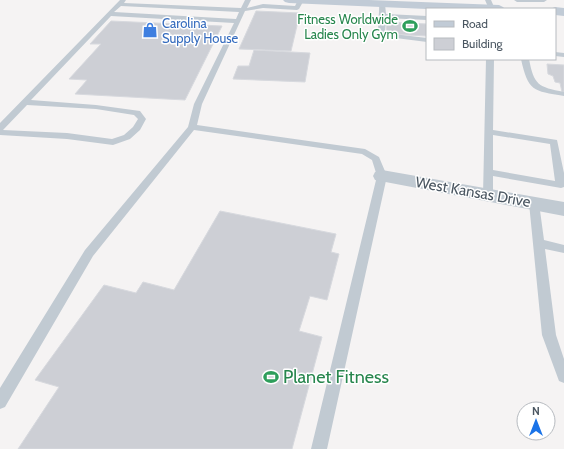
<svg xmlns="http://www.w3.org/2000/svg" width="564" height="449" viewBox="0 0 564 449" font-family="Cabin,sans-serif">
<style>
.building{fill:#cdcfd5;stroke:#d7d9de}
.lines{fill:none;stroke-linecap:round;stroke-linejoin:round}
.lane{fill:#c1cad2;fill-rule:evenodd}
.street{fill:#c1cad2;fill-rule:evenodd}
.secondary{fill:#c1cbd6;fill-rule:evenodd}
.labels{text-anchor:middle;dominant-baseline:central;stroke-width:3;stroke-linejoin:round;paint-order:stroke}
.far-leisure-label{font-size:13px;fill:#27864d;stroke:#fff;text-anchor:end}
.far-shop-label{font-size:13px;fill:#366cbe;stroke:#fff;text-anchor:start}
.street-label{font-size:15px;fill:#4a5661;stroke:#fff}
.near-leisure-label{font-size:18px;fill:#27864d;stroke:#fff;text-anchor:start}
</style>
<rect width="100%" height="100%" fill="#f5f3f3"/>
<path class="building" d="M256 11 300 13 291 51 239 49Z
M111 21 222 26 185 100 75 94 87 80 69 79 101 44H90Z
M386 22 427 24V36L387 34Z
M254 50 310 53 305 82 233 79 238 66H249Z
M547 64 564 65V92H562L560 83 555 82 553 76 548 74Z
M220 211 336 234 331 252 339 254 327 300 310 296 299 331 322 337 292 449H18L59 387 35 380 104 285 136 293 143 282 174 290Z"/>
<g class="lines">
<path class="lane" d="M120 0H126L124 3 241 8 245 0H251L247 8 263 4 295 6 298 0H304L299 9 297 10 263 8 245 11 202 104 197 125 365 149 379 157 387 176 327 449H311L377 176 372 160 362 154 194 130 93 256 5 407 0 409V388L85 250 188 127 194 104 234 23 111 16 31 100 96 105 140 111 146 119 140 130 130 139 113 145 67 139 0 135V123ZM121 6 239 12 236 19 114 12ZM27 105 96 109 134 115 138 119 133 127 124 135 112 139 67 133 3 130Z
M485 0H491L495 9H489Z
M514 0H547L544 2H517Z
M382 2 385 4 386 14 427 16V20L386 18 385 33 427 38V42L380 36C376 29 380 13 379 4Z
M555 52 564 53V57L555 56Z
M486 59H494L493 130 557 140 564 173V187L561 188 493 176V195L488 198 483 195ZM493 135 550 144 555 181 493 170Z
M521 59H529C534 85 538 87 564 92V96C533 91 528 91 521 59Z
M534 200 539 203 544 240 564 245V253L545 249 556 335 564 359V383L559 381 542 335 529 203Z"/>
<path class="street" d="M382 170 564 202V216L375 180 373 176 375 172Z"/>
<path class="secondary" d="M283 0H369L499 5 503 7 505 9H427L289 3 285 2Z
M555 7 564 8V16L555 15V9H550Z"/>
</g>
<defs>
<g id="stadium-bare" transform="scale(1.2)"><path d="M0-5a6.5 5 0 1 0 0 10a6.5 5 0 1 0 0-10ZM-3.5-1.8h7v3.6h-7Z" fill="#2e9e5b" stroke="#fff" stroke-width="2.5" paint-order="stroke"/></g>
<g id="shop-bare" transform="scale(1.2)"><path d="M-5-2.5h2.3a2.7 3.5 0 0 1 5.4 0H5L5.5 6h-11ZM-1.5-2.5h3a1.5 2.3 0 0 0-3 0Z" fill="#3f7fe0" stroke="#fff" stroke-width="2.5" paint-order="stroke"/></g>
</defs>
<g fill-rule="evenodd">
<use href="#stadium-bare" x="410" y="26"/>
<use href="#shop-bare" x="150" y="30"/>
<use href="#stadium-bare" x="271" y="377"/>
</g>
<g class="labels">
<g class="far-leisure-label">
<text x="398" y="19">Fitness Worldwide<tspan x="398" dy="15">Ladies Only Gym</tspan></text>
</g>
<g class="far-shop-label">
<text x="162" y="23">Carolina<tspan x="162" dy="15">Supply House</tspan></text>
</g>
<g class="street-label">
<text transform="translate(473 192) rotate(10)">West Kansas Drive</text>
</g>
<g class="near-leisure-label">
<text x="283" y="377">Planet Fitness</text>
</g>
</g>
<rect x="426" y="8" width="130" height="52" fill="#ffffff" stroke="#b7bbc0"/>
<rect x="434" y="21" width="20" height="6" fill="#c1cbd6" stroke="#b7bbc0"/>
<text x="462" y="28" font-size="12" fill="#4a5661">Road</text>
<rect x="434" y="38" width="20" height="12" fill="#cdcfd5" stroke="#b7bbc0"/>
<text x="462" y="48" font-size="12" fill="#4a5661">Building</text>
<g transform="translate(536 421)"><circle r="19" fill="#ffffff" stroke="#b7bbc0"/>
<path d="M0-3L7 15L0 10L-7 15Z" fill="#1a73e8"/>
<text y="-6" font-size="11" font-weight="bold" text-anchor="middle" fill="#4a5661">N</text>
</g>
</svg>
